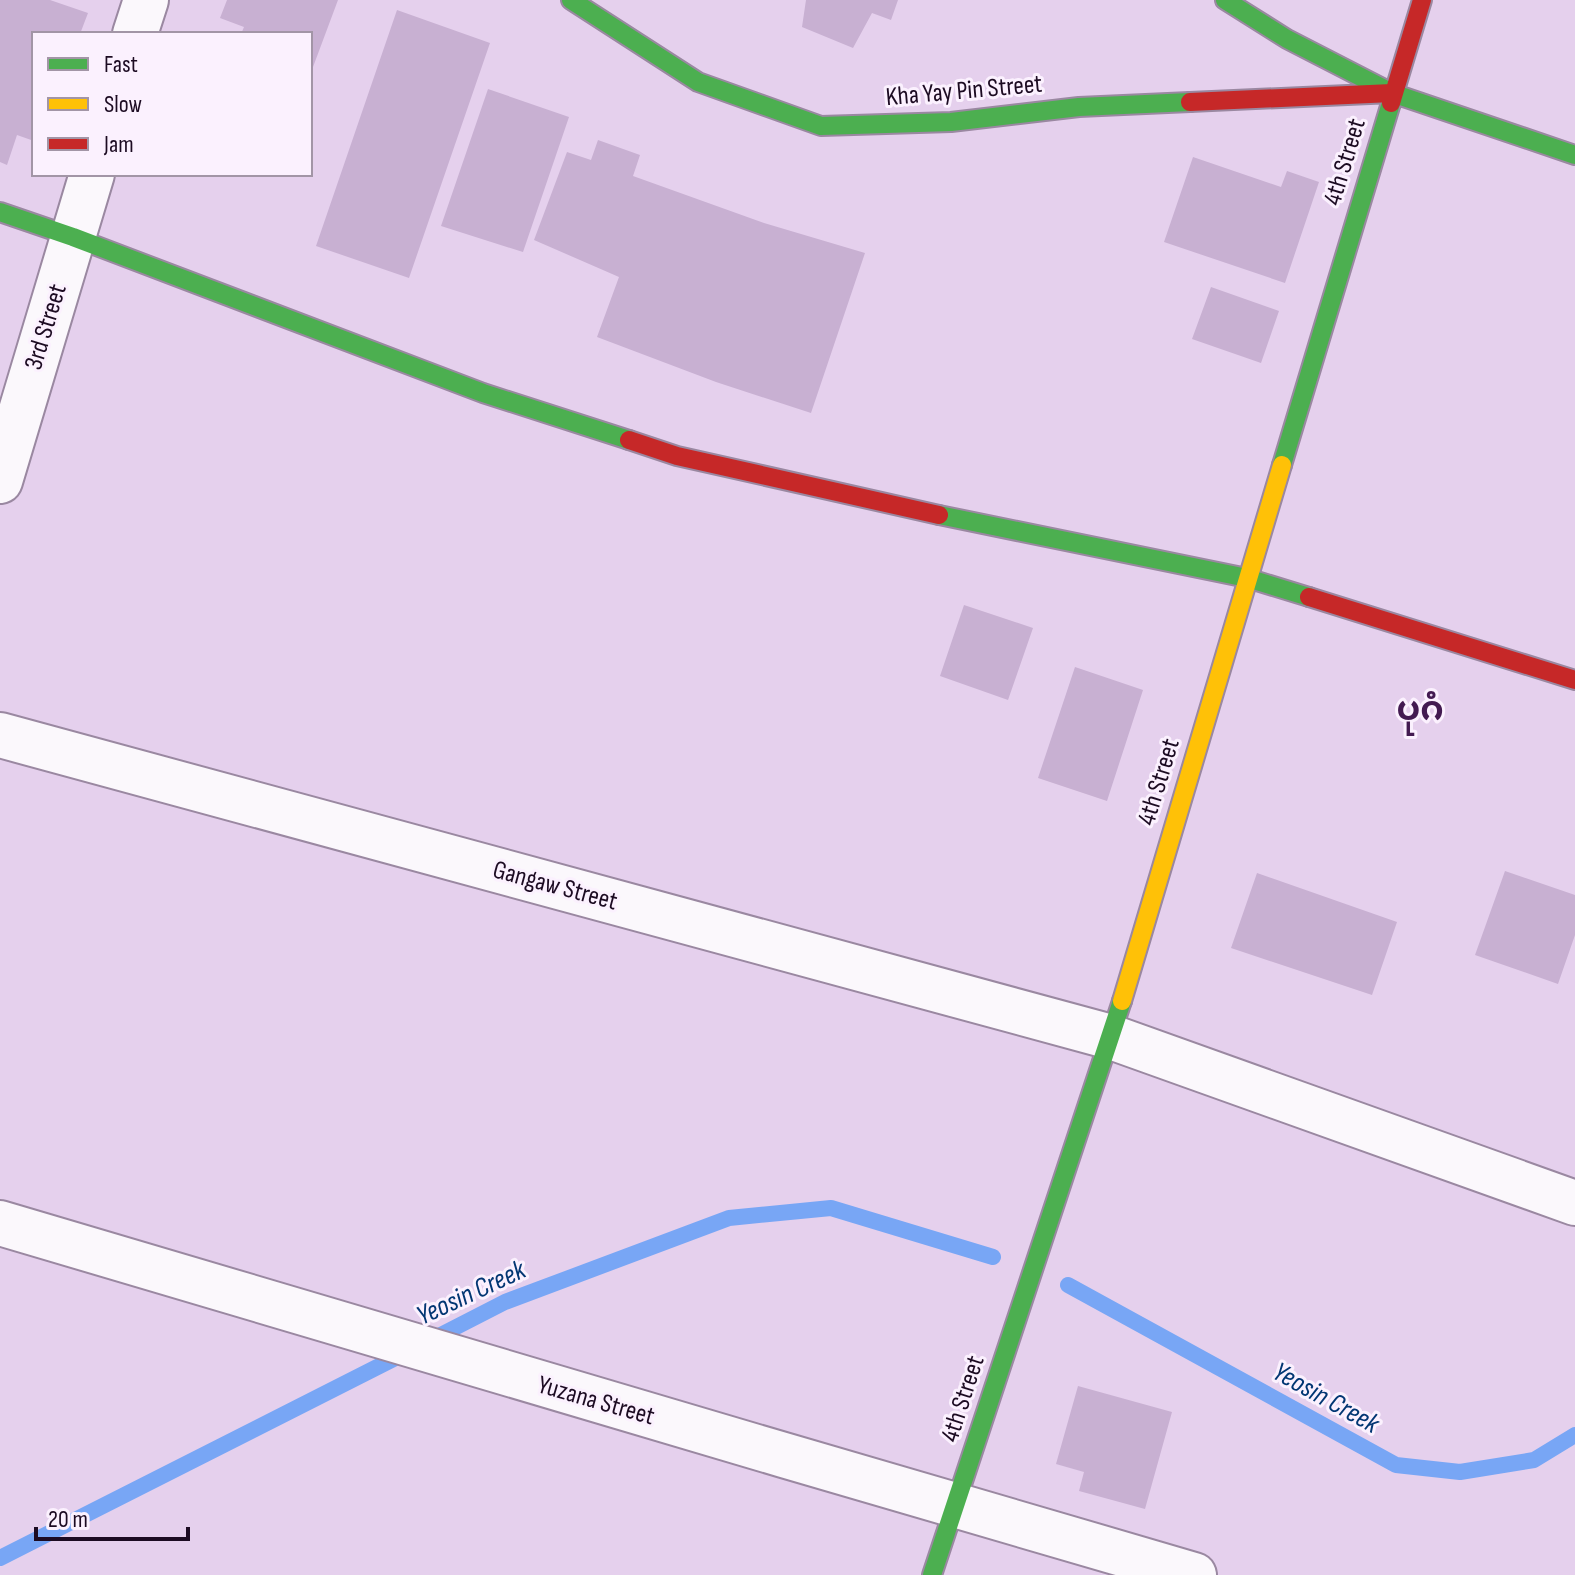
<svg xmlns="http://www.w3.org/2000/svg" width="1575" height="1575" viewBox="0 0 1575 1575" font-family="'Sofia Sans Condensed','Noto Sans Myanmar',sans-serif">
<style>
.lines{fill:none;stroke-linecap:round;stroke-linejoin:round}
.stream{stroke:#78a6f5;stroke-width:16}
.building{fill:#c8b0d2}
.street-casing{stroke:#9a88a1;stroke-width:48}
.fast-casing{stroke:#9a88a1;stroke-width:22}
.slow-casing{stroke:#9a88a1;stroke-width:22}
.jam-casing{stroke:#9a88a1;stroke-width:22}
.street{stroke:#fbf8fc;stroke-width:44}
.fast{stroke:#4caf50;stroke-width:18}
.slow{stroke:#ffc107;stroke-width:18}
.jam{stroke:#c62828;stroke-width:18}
.labels{text-anchor:middle;dominant-baseline:central;stroke-width:6;stroke-linejoin:round;paint-order:stroke}
.street-label{font-size:26px;fill:#1c0b22;stroke:#fbf1fe}
.water-label{font-size:28px;font-style:italic;fill:#023673;stroke:#fbf1fe}
.district-label{font-size:34px;font-weight:bold;fill:#431a51;stroke:#fbf1fe}
</style>
<rect width="100%" height="100%" fill="#e5d0ed"/>
<g class="lines">
<path class="stream" d="M1068 1285 1396 1465 1460 1472 1534 1460 1575 1435
M427 1342 505 1302 729 1218 831 1208 993 1257
M0 1558 407 1352"/>
</g>
<path class="building" d="M0 0H50L88 13 80 34H34V141L17 135 7 165 0 162Z
M227 0H338L313 67 310 66V34H241L244 27 220 18Z
M806 0H898L891 20 872 13 853 48 802 27Z
M397 10 490 43 409 278 316 246Z
M488 89 569 117 523 252 441 226Z
M598 140 640 155 633 176 764 223 865 253 811 413 716 382 597 337 619 277 534 240 567 152 591 160Z
M1193 157 1281 187 1287 171 1319 182 1285 283 1164 242Z
M1211 287 1279 311 1261 363 1192 339Z
M964 605 1033 628 1008 700 940 676Z
M1075 667 1143 690 1107 801 1038 778Z
M1505 871 1575 895V935L1558 984 1475 955Z
M1257 873 1397 922 1372 995 1231 948Z
M1078 1386 1172 1412 1145 1509 1079 1491 1084 1472 1056 1464Z"/>
<g class="lines">
<g class="street-casing">
<path id="street" d="M135 34 146 0
M0 481 92 174
M0 735 1111 1037 1575 1203
M0 1223C399 1338 795 1461 1194 1575"/>
</g>
<g class="fast-casing">
<path id="fast" d="M571 0 698 82 821 126 951 122 1079 107 1190 102
M1225 0 1287 39 1392 93 1575 155
M0 212 73 237 483 393 629 440
M1282 465 1391 103
M939 515 1247 578 1309 597
M932 1575 1122 1001"/>
</g>
<g class="slow-casing">
<path id="slow" d="M1122 1001 1282 465"/>
</g>
<g class="jam-casing">
<path id="jam" d="M1190 102 1392 93
M1391 103 1422 0
M629 440 677 456 939 515
M1309 597 1575 680"/>
</g>
<use href="#street" class="street"/>
<use href="#fast" class="fast"/>
<use href="#slow" class="slow"/>
<use href="#jam" class="jam"/>
</g>
<g class="labels">
<g class="street-label">
<text transform="translate(964 91) rotate(-5)">Kha Yay Pin Street</text>
<text transform="translate(1345 162) rotate(-73)">4th Street</text>
<text transform="translate(46 327) rotate(-73)">3rd Street</text>
<text transform="translate(1159 782) rotate(-73)">4th Street</text>
<text transform="translate(555 886) rotate(15)">Gangaw Street</text>
<text transform="translate(963 1399) rotate(-72)">4th Street</text>
<text transform="translate(596 1401) rotate(16)">Yuzana Street</text>
</g>
<g class="water-label">
<text transform="translate(471 1293) rotate(-25)">Yeosin Creek</text>
<text transform="translate(1326 1398) rotate(29)">Yeosin Creek</text>
</g>
<g class="district-label">
<text x="1420" y="709">ပုဂံ</text>
</g>
</g>
<rect x="32" y="32" width="280" height="144" fill="#fbf1fe" stroke="#a295a6" stroke-width="2"/>
<rect x="48" y="58" width="40" height="12" fill="#4caf50" stroke="#a295a6" stroke-width="2"/>
<text x="104" y="72" font-size="24" fill="#1c0b22">Fast</text>
<rect x="48" y="98" width="40" height="12" fill="#ffc107" stroke="#a295a6" stroke-width="2"/>
<text x="104" y="112" font-size="24" fill="#1c0b22">Slow</text>
<rect x="48" y="138" width="40" height="12" fill="#c62828" stroke="#a295a6" stroke-width="2"/>
<text x="104" y="152" font-size="24" fill="#1c0b22">Jam</text>
<path d="M36 1527v12h152v-12" fill="none" stroke="#1c0b22" stroke-width="4"/>
<text x="48" y="1527" font-size="24" fill="#1c0b22" stroke="#fbf1fe" stroke-width="6" paint-order="stroke">20 m</text>
</svg>
